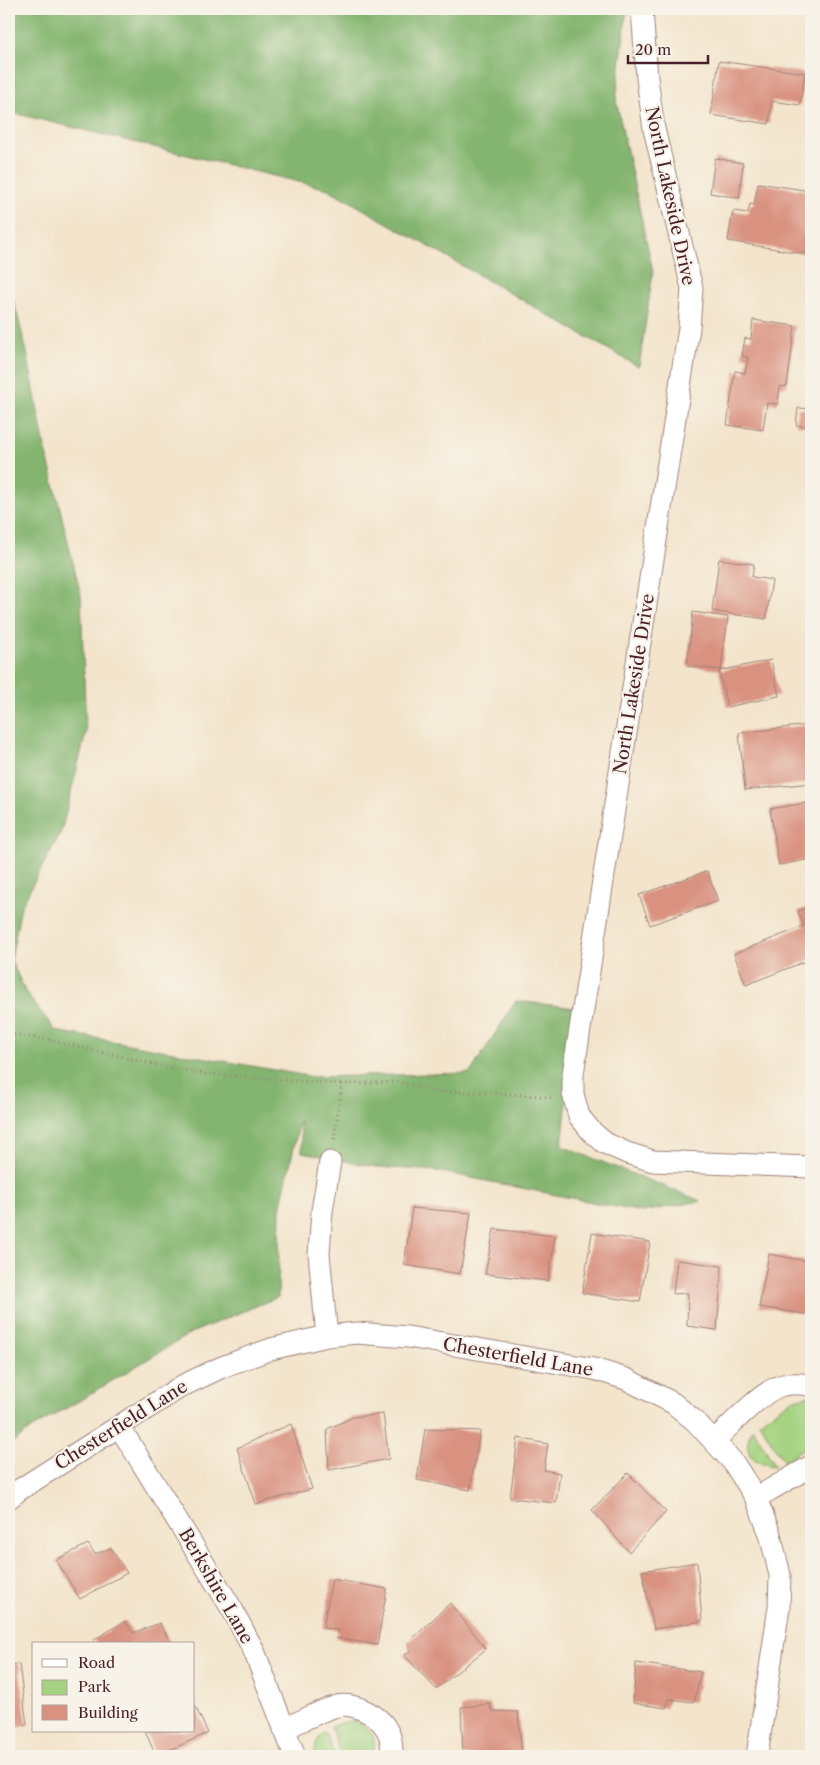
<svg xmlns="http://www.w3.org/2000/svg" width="820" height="1765" viewBox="0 0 820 1765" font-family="'Libre Caslon Text',serif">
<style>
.green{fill:#a5d381;stroke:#787956}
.forest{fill:#84b56f;stroke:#676a4d}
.building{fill:#d99280}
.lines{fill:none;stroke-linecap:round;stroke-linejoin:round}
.street-casing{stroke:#9e827b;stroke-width:23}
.path{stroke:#9e827b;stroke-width:3;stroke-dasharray:1 4;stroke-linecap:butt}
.street{stroke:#fff;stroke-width:21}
.labels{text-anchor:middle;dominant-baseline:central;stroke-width:4.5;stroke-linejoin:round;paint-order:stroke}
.street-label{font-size:18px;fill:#4a1f2b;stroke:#f7f3e8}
</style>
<rect width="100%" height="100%" fill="#f7f3e8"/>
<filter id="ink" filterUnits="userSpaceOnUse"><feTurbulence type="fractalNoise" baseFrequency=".02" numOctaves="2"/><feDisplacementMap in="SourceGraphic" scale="10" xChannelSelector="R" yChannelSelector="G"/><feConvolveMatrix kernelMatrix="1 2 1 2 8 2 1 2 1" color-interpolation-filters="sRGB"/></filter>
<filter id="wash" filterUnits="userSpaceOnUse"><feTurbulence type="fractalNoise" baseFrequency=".0096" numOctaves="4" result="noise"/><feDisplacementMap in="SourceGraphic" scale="20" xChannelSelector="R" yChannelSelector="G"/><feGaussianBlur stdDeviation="1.12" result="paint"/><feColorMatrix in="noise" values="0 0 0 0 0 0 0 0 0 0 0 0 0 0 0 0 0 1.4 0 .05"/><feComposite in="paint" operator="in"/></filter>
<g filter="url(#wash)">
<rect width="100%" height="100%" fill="#f3e4cb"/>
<path class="green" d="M807 1396 811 1397V1443L784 1462 759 1422 791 1400Z
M753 1428 775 1466C752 1465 740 1450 753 1428Z
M355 1721C373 1729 377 1737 373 1756H341L331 1727 344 1722Z
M325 1732 335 1756H315C314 1746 317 1738 325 1732Z"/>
<path class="forest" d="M9 9H627L616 100 653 272 639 367 328 189 9 112Z
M9 283 27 352 44 443 81 595 86 733 61 832 21 906 11 960 26 993 56 1031 313 1077 470 1073 516 1001 577 1008 562 1146 701 1201 641 1212 437 1171 376 1167 302 1152 300 1120 280 1209 278 1297 191 1333 79 1401 32 1428 9 1446Z"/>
<g id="blocks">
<path class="building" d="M719 61 805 73 800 105 772 101 769 124 711 115Z
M715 158 743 163 739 198 710 193Z
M758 183 811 191V219L806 254 728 241 733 211 748 213 750 204 754 205Z
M753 320 795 326 787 386 780 387 778 404 767 403 763 430 727 425 735 371 745 373 748 357 742 356 745 338 751 339Z
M798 408 811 409V427L796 425Z
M719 559 754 564 752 577 772 580 766 619 712 611Z
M693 612 728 617 721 670 687 666Z
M771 660 779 696 727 707 719 671Z
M809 725 811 744V783L745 790 739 733Z
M811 802V859L779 865 770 809Z
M707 871 718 901 650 925 639 895Z
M811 906V959L746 985 734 954 804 926 798 911Z
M810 1129H811V1156L806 1155Z
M412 1208 471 1213 460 1274 404 1265Z
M494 1229 555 1236 548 1281 485 1274Z
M592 1233 650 1242 640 1302 582 1293Z
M769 1254 811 1262V1315L759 1307Z
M677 1260 722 1266 717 1330 687 1326 688 1293 673 1294Z
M383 1414 389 1459 329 1470 327 1429 353 1417Z
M291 1424 312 1489 256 1504 237 1448Z
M425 1429 480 1431 470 1490 417 1480Z
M518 1438 548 1444 544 1470 560 1473 556 1503 510 1498Z
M628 1473 666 1512 629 1552 592 1510Z
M88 1544 95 1554 111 1548 127 1573 80 1599 56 1560Z
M697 1562 702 1621 654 1629 642 1571Z
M332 1579 387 1589 377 1645 336 1638 338 1630 323 1628Z
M450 1603 486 1649 436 1689 404 1655 410 1651 408 1643Z
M125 1621 133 1633 160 1623 171 1644H96L94 1640Z
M636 1663 701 1672 694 1702 669 1699 666 1708 633 1703Z
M19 1664 27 1725 9 1727V1665Z
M194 1704 208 1733 156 1756 145 1731H194Z
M490 1704 492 1711 518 1712 522 1756H463L461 1707Z
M620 1752 648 1755V1756H620Z"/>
</g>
</g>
<g filter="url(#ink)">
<use href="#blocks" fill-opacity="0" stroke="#9e827b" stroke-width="1"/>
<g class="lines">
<g class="street-casing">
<path id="street" d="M642 9 647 78 654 129 692 288 689 328 573 1074V1094L579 1116 591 1131 605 1143 627 1153 653 1161 811 1167
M327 1336 319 1254 322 1211 330 1162
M119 1426 232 1609 254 1651 295 1756
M714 1441C730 1426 760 1393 780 1386 788 1383 803 1383 811 1386
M9 1498 19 1490 182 1386 222 1367 271 1349 327 1336 357 1333 408 1337 594 1369 626 1379 673 1403 696 1422 733 1462 756 1498 770 1534 780 1575 779 1607 757 1756
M756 1498 811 1466
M284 1729C300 1722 317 1712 334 1707 351 1701 379 1714 387 1730 392 1738 392 1747 392 1756"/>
</g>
<path class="path" d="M9 1034 50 1040 152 1064 205 1074 342 1084
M334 1139 342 1084 399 1082 436 1092H476L551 1097"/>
<use href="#street" class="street"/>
</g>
</g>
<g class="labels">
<g class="street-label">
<text transform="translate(670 196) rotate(78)">North Lakeside Drive</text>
<text transform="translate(634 684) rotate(-81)">North Lakeside Drive</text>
<text transform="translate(518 1357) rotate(10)">Chesterfield Lane</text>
<text transform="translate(121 1425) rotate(-32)">Chesterfield Lane</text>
<text transform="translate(216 1586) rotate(60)">Berkshire Lane</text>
</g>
</g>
<rect width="820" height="1765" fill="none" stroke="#f7f3e8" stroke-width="30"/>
<rect x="32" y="1642" width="162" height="90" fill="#f7f3e8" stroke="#b29e9c"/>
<rect x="42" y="1659" width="25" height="8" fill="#ffffff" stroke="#b29e9c"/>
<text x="78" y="1668" font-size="15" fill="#4a1f2b">Road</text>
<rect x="42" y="1680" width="25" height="15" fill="#a5d381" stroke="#b29e9c"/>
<text x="78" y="1692" font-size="15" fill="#4a1f2b">Park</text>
<rect x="42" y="1705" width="25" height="15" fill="#d99280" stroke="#b29e9c"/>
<text x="78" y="1718" font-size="15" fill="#4a1f2b">Building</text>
<path d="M628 55v8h80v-8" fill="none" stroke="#4a1f2b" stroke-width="2.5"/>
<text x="635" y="55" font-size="15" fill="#4a1f2b" stroke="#f7f3e8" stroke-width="4" paint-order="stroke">20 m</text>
</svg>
